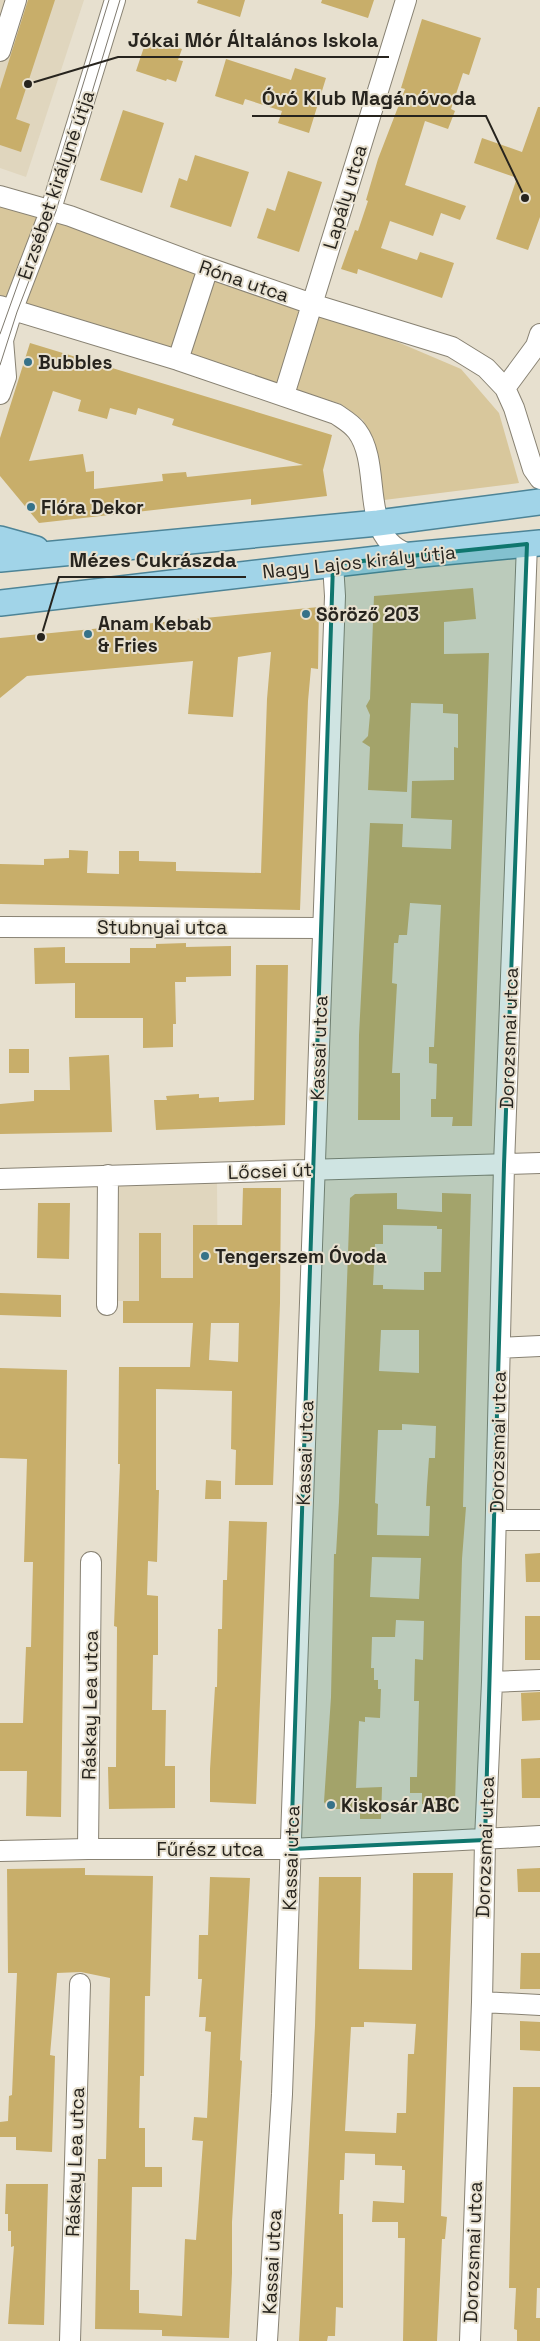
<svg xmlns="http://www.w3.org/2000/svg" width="540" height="2341" viewBox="0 0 540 2341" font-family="'Space Grotesk',sans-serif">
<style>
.built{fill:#e0d6be}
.green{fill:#d8c79c}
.building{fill:#c8ae6a;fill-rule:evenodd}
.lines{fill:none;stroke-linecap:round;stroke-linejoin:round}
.minor-casing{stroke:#888273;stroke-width:22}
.major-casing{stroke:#4d8497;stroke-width:28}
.minor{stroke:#fff;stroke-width:20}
.major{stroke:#a1d4e8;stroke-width:25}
.tram{stroke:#7e796e;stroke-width:1}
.marked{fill:#0f766e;fill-opacity:0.2;stroke:#0f766e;stroke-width:4;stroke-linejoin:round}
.poi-dot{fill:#367289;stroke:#e7e0cf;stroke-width:2}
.labels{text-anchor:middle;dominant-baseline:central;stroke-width:4;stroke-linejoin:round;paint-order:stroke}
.street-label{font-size:19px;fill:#27241e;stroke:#e7e0cf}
.poi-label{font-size:19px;font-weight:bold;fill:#27241e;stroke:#e7e0cf;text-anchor:start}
.leader{fill:none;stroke:#27241e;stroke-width:2}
.callout-dot{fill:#27241e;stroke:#e7e0cf;stroke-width:2}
.callout-label{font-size:20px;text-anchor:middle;font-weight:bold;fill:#27241e;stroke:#e7e0cf;stroke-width:4;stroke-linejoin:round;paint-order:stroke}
</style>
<rect width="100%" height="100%" fill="#e7e0cf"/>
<path class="built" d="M0 0H84L26 177 0 168Z
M217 1183 218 1301H115L114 1186Z"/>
<path class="green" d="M0 204 313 306 461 369 499 413 519 483 384 500 375 444 363 420 341 404 0 300Z"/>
<path class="building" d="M28 0H55L16 119 30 124 21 152 0 145V89Z
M198 0H245L240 17 197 3Z
M322 0H374L368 18 321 3Z
M422 19 481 38 469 75 463 73 451 109 455 111 448 129 425 121 405 185 466 206 460 220 441 213 433 236 390 221 381 248 417 260 420 252 454 263 442 298 358 269 357 274 341 269 355 230 358 231 368 201 366 200 378 159 405 89 401 88Z
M147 38 182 49 178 60 183 61 176 82 167 79 166 81 136 71Z
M226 59 291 80 295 68 326 78 309 133 278 123 282 111 245 99 243 105 215 96Z
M538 107H540V217L528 250 496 239 517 178 474 163 482 138 522 152Z
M123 110 164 123 142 193 100 180Z
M195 155 249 172 231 227 170 207 179 178 187 181Z
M288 171 322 182 299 252 257 238 267 208 275 211Z
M30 343 332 435 323 470 327 496 251 505V499L39 523 0 476V438ZM53 391 81 400 78 411 107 419 110 408 136 415 138 408 174 419 172 425 303 465 187 477 186 472 162 474 163 481 94 489V471L86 472 83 454 29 461Z
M473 588 476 619 444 622V654L489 653 472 1126H452L453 1117H431V1099H436L437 1064 429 1063V1047H434L441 905 410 903 407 935H399L398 943H394L392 983 397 984 392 1073H400V1120H358L359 1035 370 823 403 824 402 847 451 849 452 820 411 818 412 781 454 780V747L458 748V714L443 713V704L411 703 407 792 368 790 370 747 362 742 368 736 370 715 366 706 370 699 374 596Z
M319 607 318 669 311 668 308 701 300 910 0 904V864L44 865V859L69 858V850L88 851 87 873 119 874V851H139V861L176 862V871L261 873 267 699 271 652 238 657 233 717 188 714 193 661 27 676 0 698V638Z
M186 943V947L231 946V976L186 977V982H175L176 1024H173V1047L143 1048V1018H75V983L35 984 34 948 65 947V963H130V948H156V944Z
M256 965H288L285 1125 156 1130 154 1100H167L166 1096 199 1094V1098L219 1097V1102L254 1100Z
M9 1049H29V1073H9Z
M109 1055 112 1132 0 1134V1104L34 1101V1090H70L69 1057Z
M243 1188H281L280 1303 273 1485H235L236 1450 231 1449 232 1391 156 1389V1490H159L157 1562 148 1561 147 1595 158 1596V1655H153L152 1710H166L165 1766H175V1808L109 1809 108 1767H116L117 1627 114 1626 120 1464H118L119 1367H190L193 1323H123V1301H139V1233H161V1278H193V1225H242ZM211 1323H239L238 1362 209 1360Z
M397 1193V1209L442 1212V1193L471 1194 463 1507H466L462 1559 455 1804H422V1793H410V1777H417L419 1701H414L415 1659 423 1660 424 1621 396 1620 395 1637H372L371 1668H374V1680H378V1689H381L380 1718 365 1717V1722L359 1721 356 1788 382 1787 381 1819H360V1809H328L324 1802 331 1697 334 1554H336L339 1502 350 1198 355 1194ZM383 1225 437 1226V1229H442L441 1272H424V1290L383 1289V1285H373L375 1244H383ZM381 1330H419V1373L379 1371ZM402 1424 436 1426 435 1458H429L427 1486 426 1506H430L429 1536 377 1535 378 1504 375 1503 378 1430H402ZM372 1557 421 1558 419 1599 370 1597Z
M38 1203H70L69 1259 37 1258Z
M0 1293 61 1295V1317L0 1315Z
M0 1368 67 1370 61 1817 26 1816 27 1771H0V1723H23L26 1647H31L33 1562H24L27 1459 0 1458Z
M206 1480 221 1481V1499H205Z
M229 1521 267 1522 256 1804 210 1802V1769L215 1687H217L218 1629H222L223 1580H227Z
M540 1553V1582H526L525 1554Z
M525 1616H540V1660H525Z
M540 1692V1720L522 1721 521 1693Z
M540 1758V1798H522L521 1759Z
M85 1868V1875L153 1876 150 1996H145L144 2076H140L139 2128H145V2167H162V2187H132L130 2290H139V2313L182 2316 185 2239 196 2240 203 2141 192 2140 194 2117 207 2118 211 2032 205 2031 206 2017H199L202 1979H198L199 1935H208L210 1877 250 1878 240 2060 242 2061 232 2222V2273L229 2338 162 2336V2330L95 2329 98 2159H106L110 1978 81 1972 57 1973 50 2055 55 2056 52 2152 16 2150V2137H0V2122L8 2121 9 2096 12 2095 17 1973H8L7 1869Z
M540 1868V1892H518L517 1869Z
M413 1873H453L441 2216 447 2217 445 2239H442L437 2341H403L405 2238H398V2222H372L373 2201 404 2203 405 2170H402V2166L375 2165V2154L345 2153 344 2180H340L339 2214H343V2308L336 2307 335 2336H328L327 2341H299L315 2026 319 1877H361L359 1969 412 1970ZM364 2022 416 2024 414 2054H408L406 2113H397L396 2133 345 2131 351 2027H364Z
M521 1953H540V1989H520Z
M520 2021 540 2022V2051L520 2050Z
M513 2087H540V2288H537L536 2318H540V2341H517V2330L514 2329 516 2288H509Z
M6 2184H48L44 2325 8 2324 14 2246 11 2247V2231H8V2214H5Z"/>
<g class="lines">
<g class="minor-casing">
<path id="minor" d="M0 51 16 0
M0 196 70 216 203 266 312 304 452 347 486 368 505 388 514 408 533 469 540 479
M0 306 178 360 336 414C343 419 351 423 357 431 384 467 356 540 412 555
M0 350 12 311 51 209 115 0
M178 360 208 268
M505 388 536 346 540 334
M0 394 6 377 3 340
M284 395 406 0
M0 927 323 928
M0 1179 540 1163
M107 1305 108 1175
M500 1348 540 1346
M496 1520H540
M492 1682 540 1680
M88 1849 91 1562
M0 1851 88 1849H291L540 1836
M482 2002 540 2005
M70 2341 80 1984
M267 2341 282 2094 335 596 333 564
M470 2341 482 2002 485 1840 492 1682 504 1165 527 544"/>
</g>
<g class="major-casing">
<path id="major" d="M0 539 36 549
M0 559 378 523 540 502
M0 603 412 555 540 543"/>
</g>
<use href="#minor" class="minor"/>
<use href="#major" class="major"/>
<path class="tram" d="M0 334 45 208 109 0
M0 365 17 312 56 211 120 0"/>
</g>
<path class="marked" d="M527 544 504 1165 485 1840 291 1849 333 564Z"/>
<g class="poi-dot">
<circle cx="28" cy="362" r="5"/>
<circle cx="31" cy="507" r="5"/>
<circle cx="306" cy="614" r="5"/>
<circle cx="88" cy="634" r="5"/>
<circle cx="205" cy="1256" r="5"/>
<circle cx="331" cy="1805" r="5"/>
</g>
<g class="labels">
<g class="street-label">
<text transform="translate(56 185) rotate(-71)">Erzsébet királyné útja</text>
<text transform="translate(345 197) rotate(-73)">Lapály utca</text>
<text transform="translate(244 281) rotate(19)">Róna utca</text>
<text transform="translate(359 562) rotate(-6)">Nagy Lajos király útja</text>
<text x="162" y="927">Stubnyai utca</text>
<text transform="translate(509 1038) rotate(-88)">Dorozsmai utca</text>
<text transform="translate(319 1048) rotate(-88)">Kassai utca</text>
<text transform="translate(270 1171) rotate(-2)">Lőcsei út</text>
<text transform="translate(498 1442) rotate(-89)">Dorozsmai utca</text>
<text transform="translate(305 1453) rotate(-88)">Kassai utca</text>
<text transform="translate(90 1705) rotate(-89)">Ráskay Lea utca</text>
<text transform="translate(485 1847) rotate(-88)">Dorozsmai utca</text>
<text x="210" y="1849">Fűrész utca</text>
<text transform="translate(291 1858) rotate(-88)">Kassai utca</text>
<text transform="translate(75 2162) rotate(-88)">Ráskay Lea utca</text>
<text transform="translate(473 2252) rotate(-88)">Dorozsmai utca</text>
<text transform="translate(272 2262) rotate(-87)">Kassai utca</text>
</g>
<g class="poi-label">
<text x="38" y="362">Bubbles</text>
<text x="41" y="507">Flóra Dekor</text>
<text x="316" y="614">Söröző 203</text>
<text x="98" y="623">Anam Kebab<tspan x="98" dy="22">&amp; Fries</tspan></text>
<text x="215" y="1256">Tengerszem Óvoda</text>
<text x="341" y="1805">Kiskosár ABC</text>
</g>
</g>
<path class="leader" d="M28 84L118 57H389M525 198L486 116H252M41 637L59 577H246"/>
<g class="callout-dot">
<circle cx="28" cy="84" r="5"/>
<circle cx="525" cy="198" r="5"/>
<circle cx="41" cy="637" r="5"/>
</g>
<g class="callout-label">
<text x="253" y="47">Jókai Mór Általános Iskola</text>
<text x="369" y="105">Óvó Klub Magánóvoda</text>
<text x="153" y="567">Mézes Cukrászda</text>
</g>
</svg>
